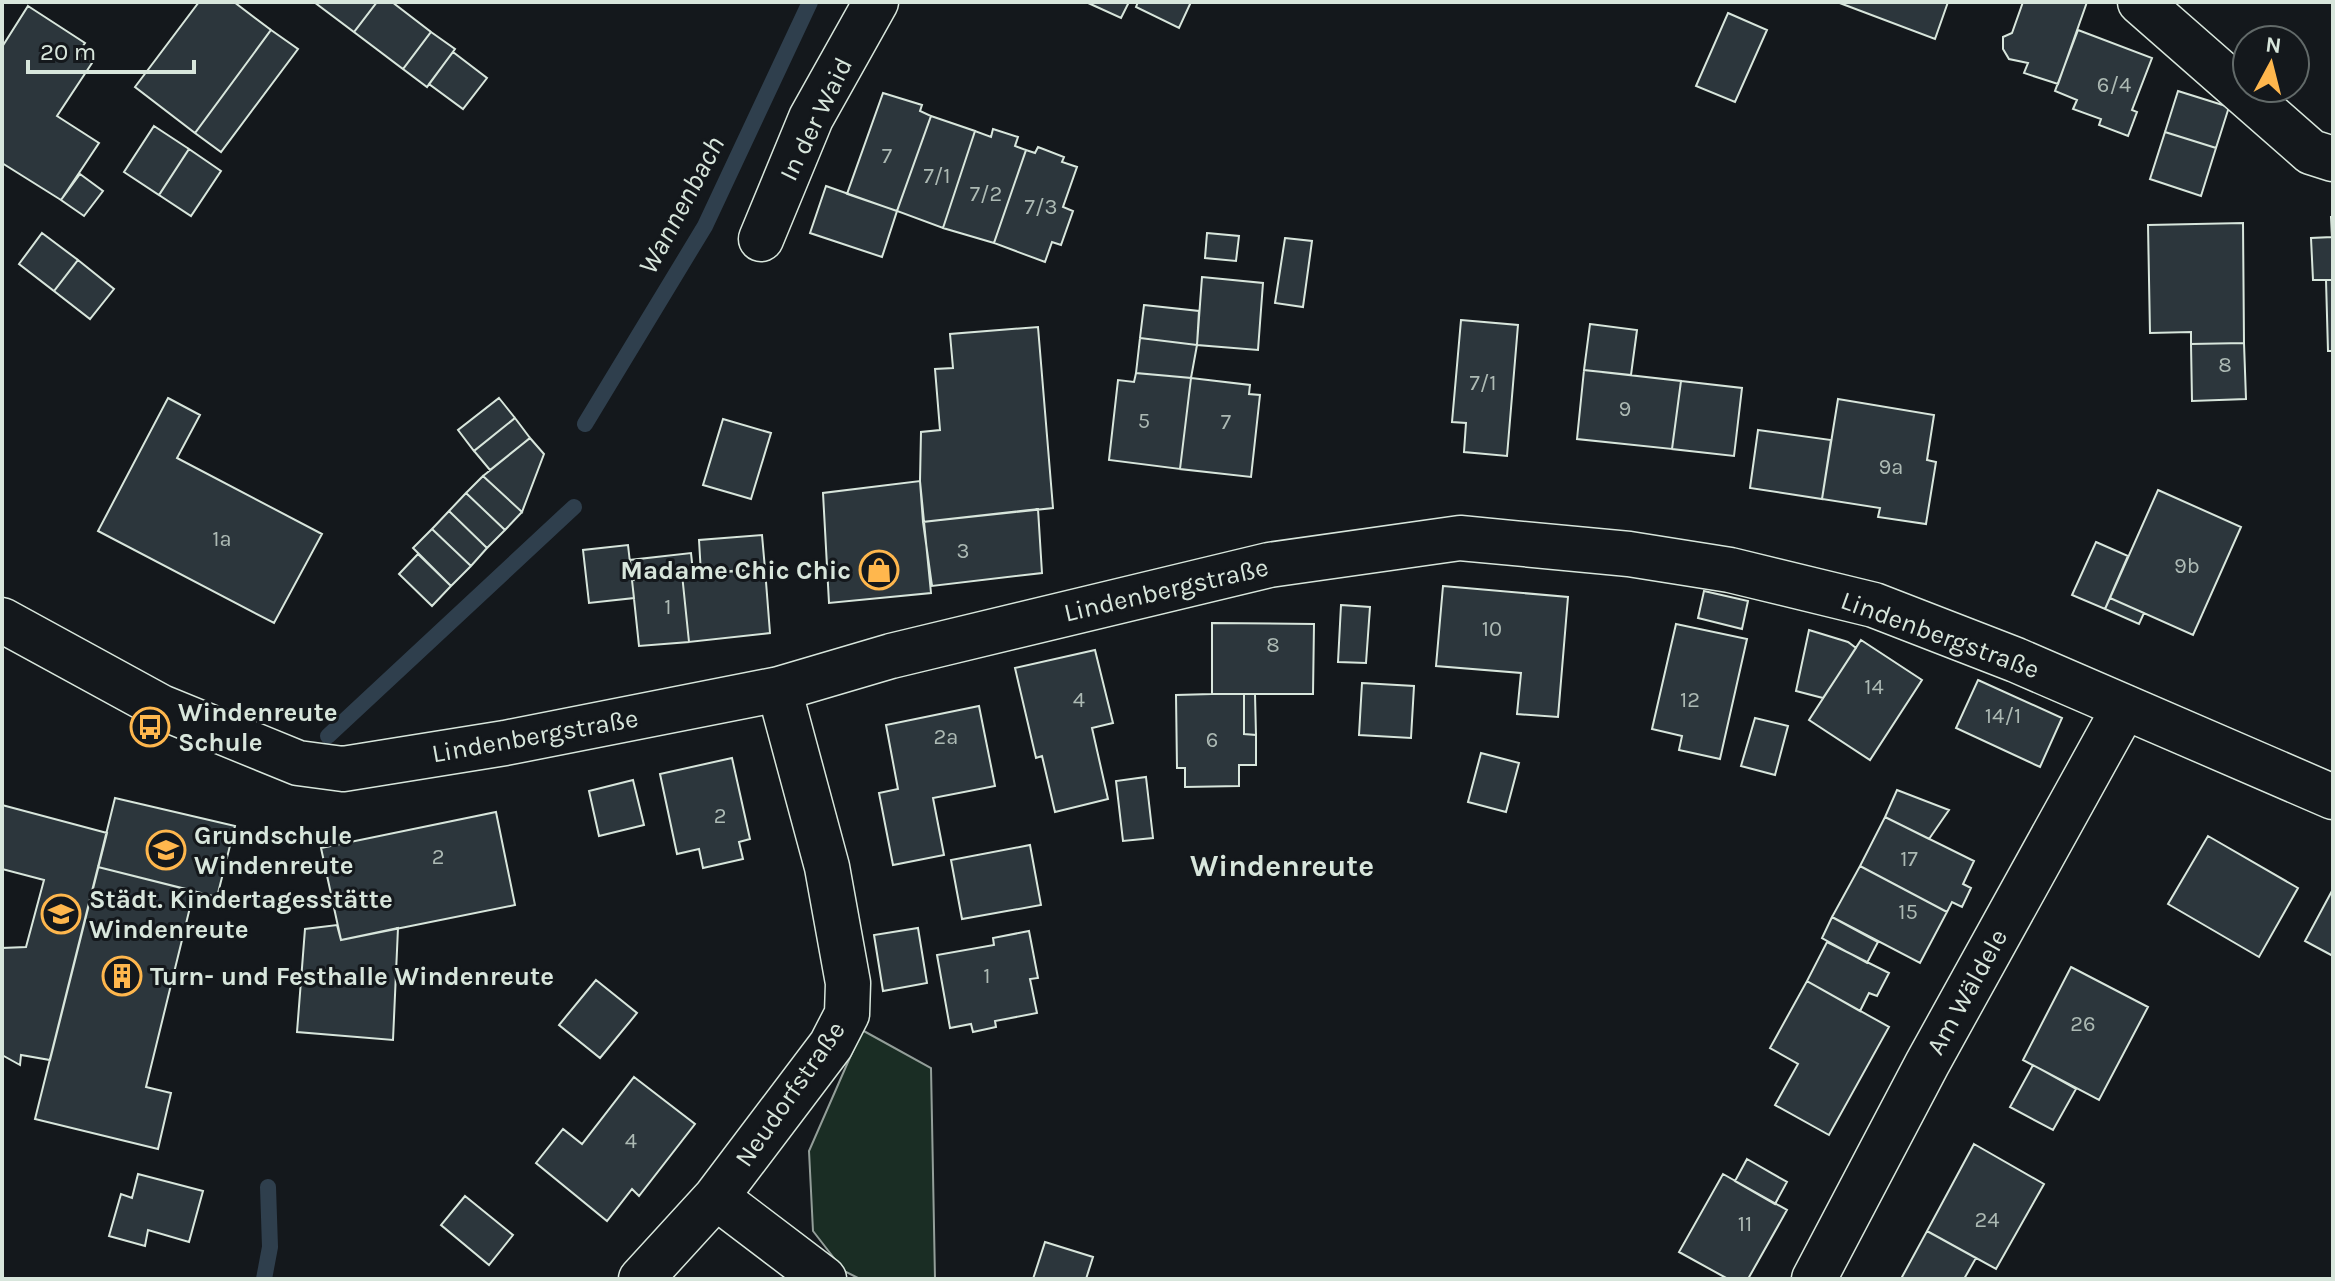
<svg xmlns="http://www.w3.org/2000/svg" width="2335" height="1281" viewBox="0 0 2335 1281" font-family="Karla,sans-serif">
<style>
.green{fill:#1a2d24;stroke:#939e99;stroke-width:2}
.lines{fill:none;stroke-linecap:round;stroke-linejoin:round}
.stream{stroke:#2f3f4d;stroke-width:16}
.building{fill:#2c363c;stroke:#d8e6dc;stroke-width:2}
.minor-casing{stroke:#d8e6dc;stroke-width:47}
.minor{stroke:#14181c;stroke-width:44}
.labels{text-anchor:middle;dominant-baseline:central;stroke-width:6;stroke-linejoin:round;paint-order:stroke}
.number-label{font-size:22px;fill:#adbab4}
.street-label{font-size:26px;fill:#d8e6dc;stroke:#14181c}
.poi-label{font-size:26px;font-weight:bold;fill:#d8e6dc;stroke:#14181c;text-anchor:start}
.water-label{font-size:28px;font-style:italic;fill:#d8e6dc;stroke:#14181c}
.quarter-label{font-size:30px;font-weight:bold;fill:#d8e6dc;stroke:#14181c}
</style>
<rect width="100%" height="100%" fill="#14181c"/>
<path class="green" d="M862 1030 931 1068 935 1279H860L844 1271 813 1231 809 1151Z"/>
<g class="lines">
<path class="stream" d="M585 424 705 226 810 2
M328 736 574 507
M264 1279 270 1247 268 1187"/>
</g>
<path class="building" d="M199 2H234L271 30 195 133 135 87Z
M314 2H377L354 32Z
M377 2H392L431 32 403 69 354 32Z
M1086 2H1129L1121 18Z
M1138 2H1191L1179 28 1136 7Z
M1837 2H1948L1935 39Z
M2023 2H2087L2058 84 2024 73 2028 63 2009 59 2003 49V37L2012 33Z
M28 6 85 43 78 53 92 63 57 116 99 143 61 200 2 163V47Z
M1728 13 1767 30 1735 102 1696 86Z
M271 30 298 49 221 152 195 133Z
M2078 30 2152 58 2132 110 2137 112 2128 136 2099 125 2101 119 2073 109 2077 100 2055 91Z
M431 32 455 49 427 87 403 69Z
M453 52 487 78 463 109 429 84Z
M2178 91 2229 107 2216 148 2165 132Z
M883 93 922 105 920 111 931 116 897 211 847 194Z
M931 116 975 131 943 228 897 211Z
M154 126 189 149 159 195 124 172Z
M993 129 1018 137 1015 146 1026 150 994 243 943 228 975 131 991 137Z
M2165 132 2216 148 2201 196 2150 179Z
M1038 147 1064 157 1062 162 1077 167 1063 207 1073 211 1061 245 1052 242 1045 262 994 243 1026 150 1035 153Z
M189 149 221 171 191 216 159 195Z
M80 174 103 191 84 216 61 200Z
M826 186 897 211 882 257 810 233Z
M2331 217H2333V280H2313L2311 238 2332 237Z
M2243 223 2244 343 2191 344V332L2150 333 2148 225Z
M42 233 78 260 54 291 19 264Z
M1207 233 1239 236 1236 261 1205 258Z
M1285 238 1312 241 1303 307 1275 303Z
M78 260 114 289 90 319 54 291Z
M1202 277 1263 283 1258 350 1197 345Z
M2326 280H2333V351H2328Z
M1144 305 1199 311 1197 345 1140 338Z
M1461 320 1518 325 1507 456 1464 452 1466 423 1452 422Z
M1590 324 1637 330 1631 375 1584 370Z
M1038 327 1053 508 923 522 920 481 921 432 940 430 935 369 953 368 950 334Z
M1140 338 1197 345 1191 378 1136 373Z
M2244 343 2246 399 2192 401 2191 344Z
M1584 370 1681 381 1672 449 1577 439Z
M1136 373 1191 378 1180 469 1109 460 1118 380 1134 382Z
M1191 378 1250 385 1249 394 1260 395 1251 477 1180 469Z
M1681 381 1742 388 1734 456 1672 449Z
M168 398 200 415 177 458 322 534 274 623 98 531Z
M499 398 515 418 474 451 458 430Z
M1838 399 1934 415 1927 460 1936 462 1926 524 1878 517 1880 508 1822 499Z
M515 418 530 438 490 470 474 451Z
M723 419 771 433 751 499 703 485Z
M1758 430 1831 440 1822 499 1750 488Z
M530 438 544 454 522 512 483 476Z
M483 476 522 512 505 530 466 493Z
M920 481 931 593 829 603 823 493Z
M2158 490 2241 527 2193 635 2110 598Z
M466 493 505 530 487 548 449 511Z
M1038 509 1042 573 932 586 923 522Z
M449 511 487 548 471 566 432 529Z
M432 529 471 566 451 586 413 548Z
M762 535 765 569 701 574 699 540Z
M2096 542 2128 556 2105 609 2072 595Z
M628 545 634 598 589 603 583 550Z
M691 553 693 572 632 580 630 560Z
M418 554 451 586 432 606 399 574Z
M765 569 770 633 689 642 682 574Z
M682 574 689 642 639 646 632 580Z
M1443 586 1568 597 1558 717 1517 714 1521 673 1436 666Z
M1704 591 1748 601 1742 629 1698 618Z
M2110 598 2144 613 2139 624 2105 609Z
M1341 605 1370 607 1366 663 1338 662Z
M1212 623 1314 624 1313 694H1212Z
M1676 624 1747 639 1720 759 1679 750 1682 736 1652 729Z
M1809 630 1848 642 1856 648 1823 698 1796 691Z
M1861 640 1922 680 1870 760 1809 720Z
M1095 650 1113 723 1092 728 1108 799 1055 812 1042 756 1036 758 1015 668Z
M1978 680 2062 718 2040 767 1956 728Z
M1362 683 1414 686 1411 738 1359 735Z
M1212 694H1244V734L1256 735V765H1239V786L1185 787V768H1177L1176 695Z
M1244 694H1255L1256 735 1244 734Z
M979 706 995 786 933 798 944 855 893 865 879 793 898 789 886 725Z
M1755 718 1788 726 1775 775 1741 766Z
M1481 753 1519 763 1506 812 1468 802Z
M732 758 750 839 739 842 743 859 703 868 699 849 677 854 660 774Z
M1146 777 1153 838 1123 841 1116 781Z
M633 780 644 825 599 836 589 791Z
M1897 790 1949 810 1929 839 1885 817Z
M115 798 235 826 217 897 98 867Z
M2 805 107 833 50 1060 21 1055 20 1065 2 1055V948L26 947 44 880 2 869Z
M496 812 515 905 341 940 321 848Z
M1885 817 1974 861 1963 884 1971 888 1962 907 1952 902 1947 912 1860 866Z
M2208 836 2298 888 2259 957 2168 904Z
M1030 845 1041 905 962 919 951 860Z
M1860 866 1947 912 1920 963 1832 917Z
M98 867 194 891 146 1087 171 1093 158 1149 35 1119Z
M2333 889V956L2305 941Z
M1832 917 1878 942 1867 963 1822 938Z
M337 925 341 940 398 928 393 1040 297 1032 305 929Z
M918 928 927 983 883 991 874 935Z
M1029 931 1038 978 1030 979 1037 1013 995 1021 996 1027 973 1032 971 1024 950 1028 937 955 994 945 993 938Z
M1827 942 1889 973 1877 996 1869 993 1860 1011 1807 981Z
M2071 967 2148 1007 2099 1100 2023 1060Z
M596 980 637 1013 600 1058 559 1025Z
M1807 981 1889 1027 1829 1135 1775 1105 1798 1064 1770 1048Z
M2033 1065 2076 1089 2053 1130 2010 1107Z
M634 1077 695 1124 639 1196 632 1189 607 1221 536 1163 563 1129 582 1144Z
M1974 1144 2044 1184 1996 1269 1927 1231Z
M1747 1159 1787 1182 1775 1204 1735 1181Z
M138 1174 203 1191 189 1242 148 1230 145 1246 109 1236 121 1194 132 1198Z
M1723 1174 1787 1210 1748 1279H1728L1679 1252Z
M465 1196 513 1235 489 1265 441 1225Z
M1927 1231 1976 1258 1964 1279H1905L1902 1277Z
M1045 1242 1093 1257 1086 1279H1033Z"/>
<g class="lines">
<g class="minor-casing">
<path id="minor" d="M2140 2 2311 152 2333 159
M761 239 811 118 876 2
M2 620 161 707 298 763 343 769 505 743 779 689 891 656 1269 565 1460 538 1629 554 1730 570 1874 605 2016 660 2333 797
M716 1197 824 1279
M641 1279 716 1197 831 1045 847 1014 848 983 827 867 779 689
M1814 1279 1927 1064 2124 708"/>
</g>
<use href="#minor" class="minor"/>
</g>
<defs>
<g id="shop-ring" transform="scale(2)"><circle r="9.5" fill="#14181c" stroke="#ffb74d" stroke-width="1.5"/><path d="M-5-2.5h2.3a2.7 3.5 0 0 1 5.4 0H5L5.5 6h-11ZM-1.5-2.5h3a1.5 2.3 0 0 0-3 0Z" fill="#ffb74d"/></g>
<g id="bus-ring" transform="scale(2)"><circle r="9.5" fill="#14181c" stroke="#ffb74d" stroke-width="1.5"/><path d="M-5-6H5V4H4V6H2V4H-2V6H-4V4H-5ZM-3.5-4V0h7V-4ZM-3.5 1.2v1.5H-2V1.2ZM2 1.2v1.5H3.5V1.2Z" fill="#ffb74d"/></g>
<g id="school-ring" transform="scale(2)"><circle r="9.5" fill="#14181c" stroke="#ffb74d" stroke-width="1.5"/><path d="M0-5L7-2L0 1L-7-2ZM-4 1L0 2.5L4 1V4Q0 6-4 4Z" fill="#ffb74d"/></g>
<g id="building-ring" transform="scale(2)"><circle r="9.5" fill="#14181c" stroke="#ffb74d" stroke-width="1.5"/><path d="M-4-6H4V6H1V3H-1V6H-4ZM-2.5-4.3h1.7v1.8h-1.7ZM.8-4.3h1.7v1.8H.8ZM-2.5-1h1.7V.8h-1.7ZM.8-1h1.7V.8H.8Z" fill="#ffb74d"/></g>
</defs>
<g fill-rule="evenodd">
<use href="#shop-ring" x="879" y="570"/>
<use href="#bus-ring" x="150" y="727"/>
<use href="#school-ring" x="166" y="850"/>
<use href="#school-ring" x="61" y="914"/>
<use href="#building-ring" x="122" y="976"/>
</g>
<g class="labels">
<g class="number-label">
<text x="2114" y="85">6/4</text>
<text x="887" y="156">7</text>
<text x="937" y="176">7/1</text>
<text x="986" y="194">7/2</text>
<text x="1041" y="207">7/3</text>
<text x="2225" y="365">8</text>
<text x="1483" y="383">7/1</text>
<text x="1625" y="409">9</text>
<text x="1144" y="421">5</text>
<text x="1226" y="422">7</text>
<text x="1891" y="467">9a</text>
<text x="222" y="539">1a</text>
<text x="963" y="551">3</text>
<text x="2187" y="566">9b</text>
<text x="668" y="607">1</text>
<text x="1492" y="629">10</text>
<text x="1273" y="645">8</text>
<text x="1874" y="687">14</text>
<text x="1079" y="700">4</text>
<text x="1690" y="700">12</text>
<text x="2003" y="716">14/1</text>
<text x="946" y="737">2a</text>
<text x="1212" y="740">6</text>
<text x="720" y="816">2</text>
<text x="438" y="857">2</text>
<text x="1909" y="859">17</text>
<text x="1908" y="912">15</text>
<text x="987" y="976">1</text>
<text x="2083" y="1024">26</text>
<text x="631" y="1141">4</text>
<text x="1987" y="1220">24</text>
<text x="1745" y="1224">11</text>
</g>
<g class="street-label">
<text transform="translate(816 119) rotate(-64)">In der Waid</text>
<text transform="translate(1166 590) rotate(-13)">Lindenbergstraße</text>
<text transform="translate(1940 635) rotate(20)">Lindenbergstraße</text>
<text transform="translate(535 736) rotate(-10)">Lindenbergstraße</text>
<text transform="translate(1967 992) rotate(-61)">Am Wäldele</text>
<text transform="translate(790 1094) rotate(-55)">Neudorfstraße</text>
</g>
<g class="poi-label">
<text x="851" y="570" text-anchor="end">Madame Chic Chic</text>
<text x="178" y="712">Windenreute<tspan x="178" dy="30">Schule</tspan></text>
<text x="194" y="835">Grundschule<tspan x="194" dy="30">Windenreute</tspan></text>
<text x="89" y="899">Städt. Kindertagesstätte<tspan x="89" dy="30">Windenreute</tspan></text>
<text x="150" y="976">Turn- und Festhalle Windenreute</text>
</g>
<g class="water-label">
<text transform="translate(681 205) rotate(-62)">Wannenbach</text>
</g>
<g class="quarter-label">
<text x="1282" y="866">Windenreute</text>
</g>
</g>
<rect width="2335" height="1281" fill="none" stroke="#d8e6dc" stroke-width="8"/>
<g transform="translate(2271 64) rotate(7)"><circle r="38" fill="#14181c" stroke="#626a69" stroke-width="2"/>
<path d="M0-6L14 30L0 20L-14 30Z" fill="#ffb74d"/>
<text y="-12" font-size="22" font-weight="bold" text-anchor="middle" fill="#d8e6dc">N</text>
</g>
<path d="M28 60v12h166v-12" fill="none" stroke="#d8e6dc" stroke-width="4"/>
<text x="40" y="60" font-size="24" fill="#d8e6dc" stroke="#14181c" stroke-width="6" paint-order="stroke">20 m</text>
</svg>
